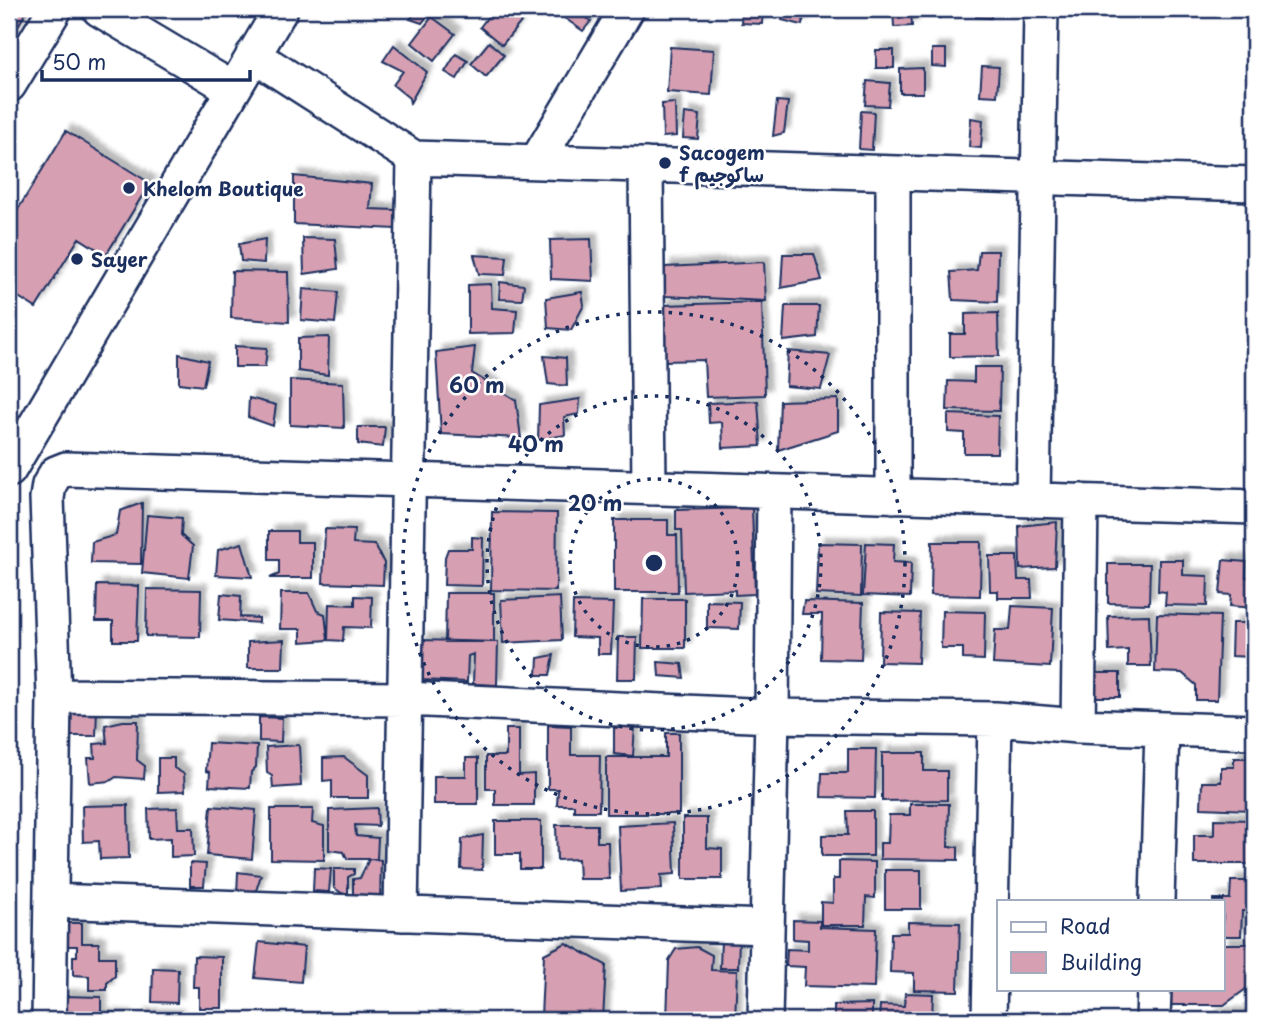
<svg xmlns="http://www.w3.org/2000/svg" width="1263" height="1029" viewBox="0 0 1263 1029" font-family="'Playpen Sans','Playpen Sans Arabic',sans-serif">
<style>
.building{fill:#d7a0b2;stroke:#1b2f5e;stroke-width:2;filter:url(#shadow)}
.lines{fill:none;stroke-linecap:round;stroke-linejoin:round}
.minor-casing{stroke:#1b2f5e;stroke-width:38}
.minor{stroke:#fff;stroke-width:33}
.ring{fill:none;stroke:#1b2f5e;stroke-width:3.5;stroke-dasharray:3.5 7}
.poi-dot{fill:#1b2f5e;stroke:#fff;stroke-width:2.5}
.labels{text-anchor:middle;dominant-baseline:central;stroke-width:5;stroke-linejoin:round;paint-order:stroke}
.poi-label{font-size:19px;font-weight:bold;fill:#1b2f5e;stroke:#fff;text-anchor:start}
.centre{fill:#1b2f5e;stroke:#fff;stroke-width:3.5}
.ring-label{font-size:21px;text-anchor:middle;font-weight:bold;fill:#1b2f5e;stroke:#fff;stroke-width:5;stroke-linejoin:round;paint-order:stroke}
</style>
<defs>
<filter id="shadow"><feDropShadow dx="6" dy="-6" stdDeviation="2" flood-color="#0004"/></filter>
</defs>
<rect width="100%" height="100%" fill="#fff"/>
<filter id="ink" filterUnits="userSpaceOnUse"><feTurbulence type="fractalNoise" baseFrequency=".0143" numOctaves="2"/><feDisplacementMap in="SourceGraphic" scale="14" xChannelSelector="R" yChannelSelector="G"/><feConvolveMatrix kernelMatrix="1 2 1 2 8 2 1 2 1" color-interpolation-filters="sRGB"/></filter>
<g filter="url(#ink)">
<path class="building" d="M9 9H28L9 41Z
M419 9H433L422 23 410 19Z
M494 9H519L527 15 502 45 480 27Z
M568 9H574L591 21 583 31 563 17Z
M742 9H763L762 24 741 23Z
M785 9H806L802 25 782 20Z
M893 9H911L912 26 894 27Z
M923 9H940V18L923 17Z
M977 9H992L991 18 976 17Z
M432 17 455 34 434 61 412 43Z
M489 42 504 55 486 77 471 64Z
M394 45 427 72 410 103 409 98 393 85 403 71 383 61Z
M670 47 714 50 711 95 667 92Z
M932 49H946V67L932 66Z
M876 50H894V68H876Z
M456 54 468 61 457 79 445 72Z
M982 66 999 67 997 96 980 95Z
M923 68V93H900V69Z
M867 81 890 83 888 106 865 105Z
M777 101 788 102 784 133 773 136Z
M675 103 676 136 663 137 662 104Z
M861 111 874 112 872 150 859 149Z
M685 113 700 115 698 139 683 138Z
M971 118 983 120 981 148 969 147Z
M66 131 150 183 106 255 79 238 36 308 9 291V224Z
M294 176 372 184 370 209 396 210V229L294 224Z
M303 238 335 239 338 269 304 274Z
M265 239 264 263 241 261 239 244Z
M591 239 593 281 551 279 550 240Z
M979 251H998L997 302 953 300 951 272 977 270Z
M783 254H814L822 280 781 288Z
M474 255 507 257 505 275 479 274Z
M764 262 766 301 665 296V267Z
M232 271 288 272 289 322 231 318Z
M500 282 524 285 522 300 499 299Z
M491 284 492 308 517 310 515 333 468 334V285Z
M303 289 338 292 335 323 301 320Z
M582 292 584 305 571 330 548 328 546 298Z
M762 302 765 395 706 397 704 360 665 361 663 305Z
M785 306H819L817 337 783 341Z
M998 313 999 356 950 357V334H965V314Z
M329 337 328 375 298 371V338Z
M235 346 267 348 265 367H235Z
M475 347 472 373 516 400 521 438 441 434 436 352Z
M788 351 830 355 821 389 786 386Z
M179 354 208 361 203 386 179 383Z
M544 356 566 358 567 386 548 384Z
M974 367H1000L999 411 947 410 948 381 974 382Z
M290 380 343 383 344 428 290 425Z
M249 398 276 405 273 426 248 417Z
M580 399 579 414 564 417 565 435 538 440 539 405Z
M838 399V431L778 450 780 401Z
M758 401 761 446 723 448 722 422 709 423 708 403Z
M948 414 998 416 997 453H964V433L948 432Z
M358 427H385L383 447 358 444Z
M142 503 141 564 91 563 92 542 116 535 120 511Z
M752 508 755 594 735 595V590L684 592 682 530H676V510Z
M492 512 557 513 556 591 491 590Z
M147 515 182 518 181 535 193 546 189 578 142 573Z
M614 520H668V535H677L678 592H614Z
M1057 522 1055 567 1020 569 1019 526Z
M325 529 354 530 353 544 375 545 384 563 383 585 323 583Z
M269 531H297V542H313V578H270L279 574V560H269Z
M472 537 483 538 482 586 444 585 445 557 448 549H472Z
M932 542H981L980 596 931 595Z
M242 543 252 577 216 575 218 550Z
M818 543 862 544 861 596 816 594Z
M866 543 894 544 893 562 911 563 910 597 863 595Z
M989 556H1017L1018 580H1031L1032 598H998V591H990Z
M1159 560H1183V575L1208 576 1207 606 1165 605 1166 592 1158 591Z
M1223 560 1247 562 1246 577 1254 578V608L1230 606 1231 595 1220 594Z
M1108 564H1150L1149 604 1108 603Z
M97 585 139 586 137 641H113V621H96Z
M147 589 201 590 200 637 146 636Z
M281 593H309L317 611 325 614 328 640 301 642V629H280Z
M446 593H494V642H445Z
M221 594 241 596 240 617 259 618V623L219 620Z
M355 596 372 597 371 628 344 627 343 641 328 640 329 604 355 605Z
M560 597 562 640 503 643 501 600Z
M643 599H685V648H642Z
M707 601 740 602 739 629 707 628Z
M804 601 863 603 861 660 821 659 822 614H802Z
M573 602 613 603 611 654H598V638L572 637Z
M1012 606 1053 608 1050 667 993 664 995 630H1010Z
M942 611 985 612 984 660 963 659V648H941Z
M881 612 920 613 918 663 880 662Z
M1157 614 1220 616 1217 700H1196V685L1182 673 1155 672Z
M1149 615 1151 666H1128V650L1109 651 1108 616Z
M1232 623H1254V667H1251V657L1231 656Z
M618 637H637L636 679H617Z
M284 640 283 668H248V642Z
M421 640 498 642 497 685 473 684 474 654 468 656 467 682 420 680Z
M554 655 550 675H537L538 658Z
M658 662 682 664 684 678 659 676Z
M1091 673H1120V697H1090Z
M71 709H97L96 736H71Z
M259 717 282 718 281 742 259 741Z
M123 721H138L137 760 145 766 144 779 116 777 110 781 90 783 88 758H95L94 744 107 743 105 725Z
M548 725 571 726V755H600L599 811H574V805H557L558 789H548Z
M635 726 633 756 614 754V728Z
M506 729H519V775L534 774V805H495V789H486V756H506Z
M666 733H679V814H606V757H666Z
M208 743 257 746 256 767 251 772 250 788 209 786 210 772 206 771Z
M299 745 301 786 273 788 272 776 267 773 266 747Z
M848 749H876L875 798 821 797 822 773H848Z
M882 753H924V771H947V800L882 801Z
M344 757 368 775V798H332V780L323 781V758Z
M158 758H174V768L184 774 185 791 158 792Z
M466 758H478V804H434V776H466Z
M1234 758H1251L1250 810 1201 808 1202 782H1221V767H1234Z
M910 804H949L948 847H958V860L880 859V843H888L889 815H910Z
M128 805 129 858 100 859 99 841 83 842 82 806Z
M211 806 256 810 252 859 207 855Z
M177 808 178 828H193L194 856 171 857V838L149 839 148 809Z
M377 808 378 826 355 825 356 836 378 838 377 859H347L344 852 329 850V810Z
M271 809H313L312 823 324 826V860L271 859Z
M847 811H873V856H822V835H848Z
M683 818H707V848L722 849V879H683Z
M1214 819 1251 820V864H1194V835H1214Z
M495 821H541V869H520V854H495Z
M673 823 675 874 661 875 662 889 621 891 618 826Z
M556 825H597V842H608L609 879H579L578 859 557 860Z
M483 835 482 870 461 869 462 839Z
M369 859 381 860 380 900 353 899V879L360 878Z
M839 861 875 862V898L866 897 865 925H821V902L833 903V879H839Z
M190 863 206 864 204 886H190Z
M314 868 331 869 329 892 313 891Z
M334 869H354V874L348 877V897L334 888Z
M885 870H921V909H885Z
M238 872 261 875 255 894H237Z
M1231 881H1248V911H1242L1241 936H1223V901H1213V899H1230Z
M793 920 820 921V927L876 929 874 988 804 986 805 967 786 966 787 949 808 950V940L793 939Z
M908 922 960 923 958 991 914 990V973L890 972 891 933H908Z
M64 923H82V943H99V957H115V976L107 983V990H89V976L73 975V956H77V946H64Z
M721 938 739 939 738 968H720Z
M259 942 304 947 301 982 255 978Z
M566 943 606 965 603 1020 541 1016 544 954Z
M1223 944H1251L1250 986 1224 1005H1164V989H1223Z
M697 947 712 955 711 970 737 971 735 1020H667L669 960 676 949Z
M194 956 222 957V1008H199V987H193Z
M153 968 178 969 177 1003 152 1002Z
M905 993 933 994 932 1019 879 1020 880 1005 904 1006Z
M63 996 101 997V1016L126 1017V1020H62Z
M872 1004V1018L870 1020H834V1005Z
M1212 1014H1245V1020H1212Z
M140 1015 178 1016 177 1020H140Z"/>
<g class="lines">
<g class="minor-casing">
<path id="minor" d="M99 9 233 89
M253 55 414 158 1254 184
M9 85 55 9
M537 161 627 9
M646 165 649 488
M893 173V496
M9 470 281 9
M1033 500 1041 9
M54 696 405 699 772 716 995 719 1078 726 1254 732
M1078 726 1081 501
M52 901 766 927
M1157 901 1162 729
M401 914 414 158
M49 1020 54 696 47 498 49 485 56 473 66 469 1254 507
M765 1020 772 716 774 492
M989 1020 995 719
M1153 1020 1154 989"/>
</g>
<use href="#minor" class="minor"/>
</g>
</g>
<g class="ring">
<circle cx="654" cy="563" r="84"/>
<circle cx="654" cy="563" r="167"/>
<circle cx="654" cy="563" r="251"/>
</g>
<g class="poi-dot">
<circle cx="665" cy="163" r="7"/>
<circle cx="129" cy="188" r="7"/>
<circle cx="77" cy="259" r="7"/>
</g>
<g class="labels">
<g class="poi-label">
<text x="679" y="152">Sacogem<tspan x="679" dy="22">f ساكوجيم</tspan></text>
<text x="143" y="188">Khelom Boutique</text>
<text x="91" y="259">Sayer</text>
</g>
</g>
<circle cx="654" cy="563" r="10" class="centre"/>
<g class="ring-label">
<text x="477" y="393">60 m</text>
<text x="536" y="452">40 m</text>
<text x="595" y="511">20 m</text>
</g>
<rect width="1263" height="1029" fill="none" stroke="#fff" stroke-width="35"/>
<rect x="18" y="18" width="1228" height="994" fill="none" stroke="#1b2f5e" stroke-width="2.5" filter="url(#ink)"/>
<rect x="997" y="900" width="228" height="91" fill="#ffffff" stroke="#a4acbf" stroke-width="2"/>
<rect x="1011" y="922" width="35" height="10" fill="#ffffff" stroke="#a4acbf" stroke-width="2"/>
<text x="1060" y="934" font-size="21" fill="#1b2f5e">Road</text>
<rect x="1011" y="952" width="35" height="21" fill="#d7a0b2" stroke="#a4acbf" stroke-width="2"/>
<text x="1060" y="970" font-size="21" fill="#1b2f5e">Building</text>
<path d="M42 70v10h208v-10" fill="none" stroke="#1b2f5e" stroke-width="3.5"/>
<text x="52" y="70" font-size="21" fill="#1b2f5e" stroke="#ffffff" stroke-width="5" paint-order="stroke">50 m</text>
</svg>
